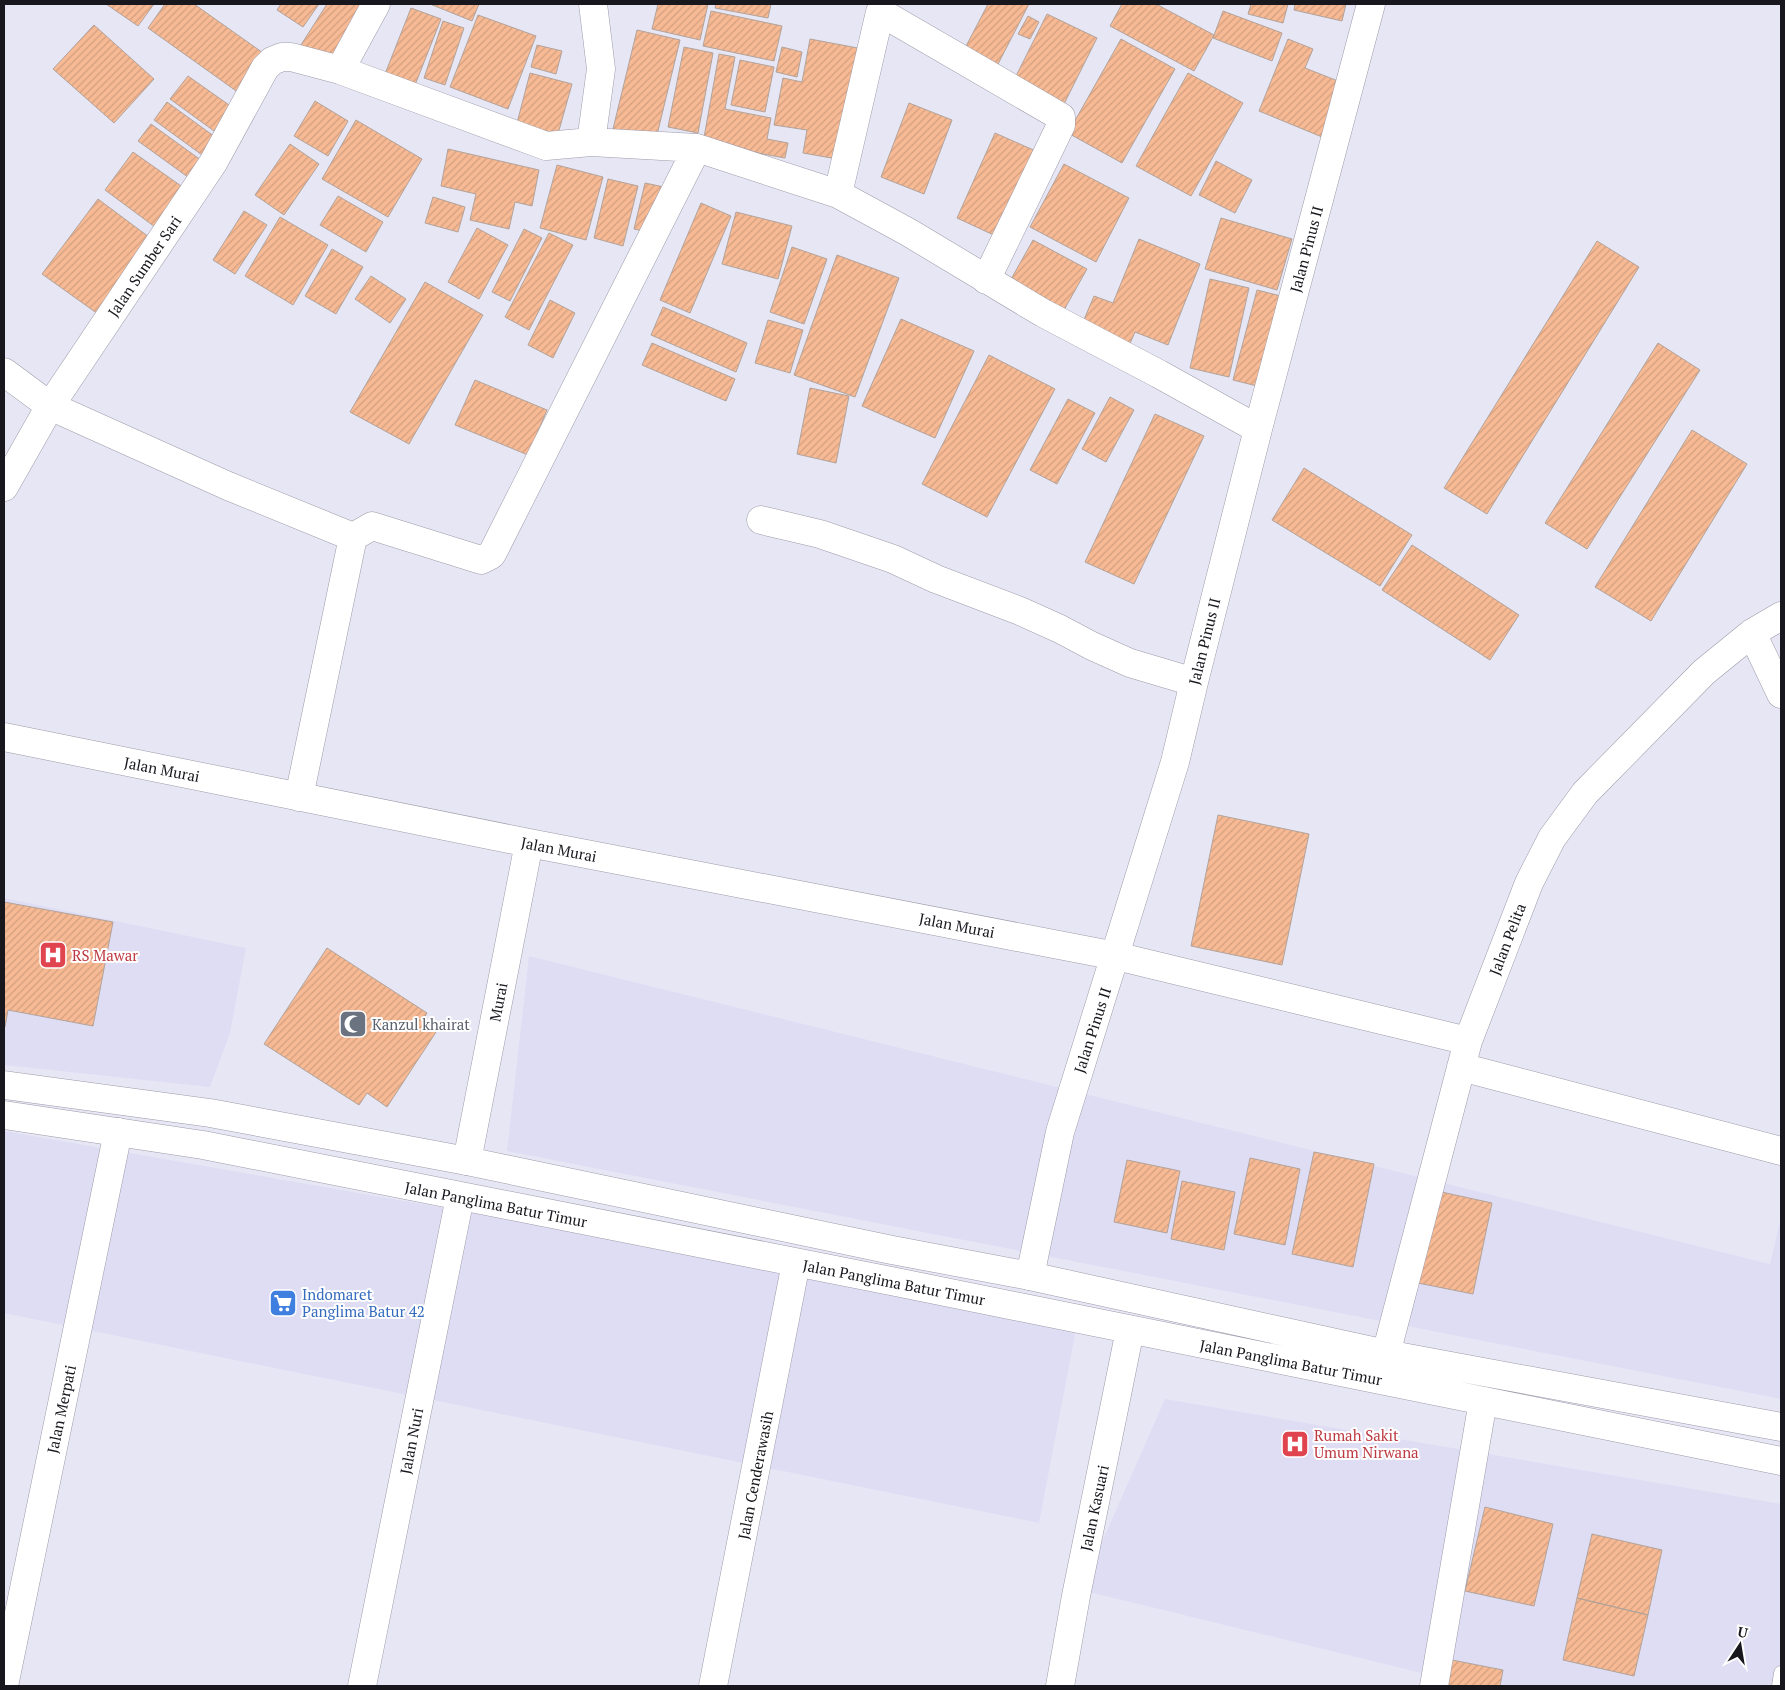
<svg xmlns="http://www.w3.org/2000/svg" width="1785" height="1690" viewBox="0 0 1785 1690" font-family="'PT Serif',serif">
<style>
.built{fill:#dfddf4}
.building{fill:url(#building-hatch);stroke:#b2a39b}
.lines{fill:none;stroke-linecap:round;stroke-linejoin:round}
.service-casing{stroke:#9d9ba9;stroke-width:15}
.minor-casing{stroke:#9d9ba9;stroke-width:29}
.secondary-casing{stroke:#9d9ba9;stroke-width:29}
.service{stroke:#fff;stroke-width:14}
.minor{stroke:#fff;stroke-width:28}
.secondary{stroke:#fff;stroke-width:28}
.labels{text-anchor:middle;dominant-baseline:central;stroke-width:4;stroke-linejoin:round;paint-order:stroke}
.street-label{font-size:15px;fill:#18171d;stroke:#fff}
.health-label{font-size:15px;fill:#be3a42;stroke:#fff;text-anchor:start}
.worship-label{font-size:15px;fill:#5b616d;stroke:#fff;text-anchor:start}
.shop-label{font-size:15px;fill:#366cbe;stroke:#fff;text-anchor:start}
</style>
<defs>
<pattern id="building-hatch" width="6" height="6" patternUnits="userSpaceOnUse" patternTransform="scale(1.25)"><rect width="6" height="6" fill="#f7ba94"/><path d="M-1 1l2-2M0 6l6-6M5 7l2-2" fill="none" stroke="#d39f7f"/></pattern>
</defs>
<rect width="100%" height="100%" fill="#e7e6f5"/>
<path class="built" d="M4 898 246 948 230 1033 210 1087 4 1065Z
M529 956 1770 1264 1781 1218V1399L507 1151Z
M4 1131 1078 1319 1039 1523 4 1313Z
M1165 1399 1781 1504V1686H1475L1081 1590Z"/>
<path class="building" d="M106 4H154L138 26Z
M165 4H194L266 55 239 93 148 28Z
M281 4H319L303 27 277 10Z
M327 4H366L328 65 299 48Z
M430 4H479L472 21Z
M658 4H708L700 40 652 29Z
M716 4H771L768 18 715 8Z
M988 4H1029L997 66 964 50Z
M1122 4H1156L1214 35 1194 71 1110 26Z
M1251 4H1288L1283 23 1248 14Z
M1295 4H1346L1342 21 1294 10Z
M411 8 441 19 415 85 385 74Z
M711 11 782 26 774 61 703 46Z
M1223 11 1282 33 1272 61 1213 38Z
M1047 14 1097 38 1062 108 1012 84Z
M478 15 536 36 508 109 450 87Z
M1028 16 1039 22 1030 39 1018 34Z
M443 21 464 28 445 85 424 78Z
M94 25 154 79 114 123 53 69Z
M637 30 680 40 656 139 613 129Z
M810 39 863 49 843 160 803 153 807 130 774 125 783 78 802 82Z
M1121 39 1175 69 1122 163 1068 133Z
M1288 39 1313 49 1305 68 1343 83 1322 137 1259 111Z
M537 45 562 51 556 74 531 67Z
M684 47 713 53 698 133 668 127Z
M782 47 802 52 797 77 776 72Z
M719 54 735 57 725 109 771 118 767 139 788 143 785 158 703 143Z
M740 60 774 67 765 112 731 105Z
M530 73 572 84 558 134 517 123Z
M1188 73 1243 103 1191 196 1136 166Z
M188 76 239 112 221 136 170 99Z
M315 101 348 121 328 156 294 136Z
M167 102 222 142 209 160 154 120Z
M909 103 952 120 924 194 881 177Z
M356 120 422 159 388 217 322 179Z
M151 124 205 163 192 180 138 141Z
M995 133 1038 152 998 237 957 218Z
M290 144 319 164 284 215 255 195Z
M448 149 539 170 532 206 515 202 509 229 470 220 476 194 441 186Z
M133 152 184 188 155 227 105 190Z
M1216 161 1252 180 1235 213 1199 195Z
M1064 164 1129 198 1096 262 1030 227Z
M557 165 603 177 586 240 540 228Z
M608 179 638 186 623 246 594 238Z
M645 183 664 187 653 233 634 229Z
M338 196 383 222 366 252 320 225Z
M433 197 465 207 458 232 425 223Z
M98 199 153 240 98 314 42 274Z
M701 203 731 216 690 313 660 300Z
M244 211 267 225 235 274 213 260Z
M736 212 792 226 778 279 722 264Z
M280 217 328 245 293 305 245 276Z
M1221 218 1292 239 1277 290 1205 269Z
M477 228 508 245 479 299 448 282Z
M524 229 542 238 510 301 492 292Z
M549 233 573 245 529 330 505 317Z
M1139 239 1200 264 1168 345 1135 332 1128 348 1080 329 1094 296 1113 303Z
M1033 240 1087 269 1064 310 1010 281Z
M1597 241 1639 267 1487 514 1444 488Z
M792 247 827 259 804 324 770 312Z
M332 249 363 267 336 314 305 296Z
M837 255 899 278 855 397 794 375Z
M371 276 406 299 390 323 355 299Z
M1210 279 1249 288 1229 377 1190 368Z
M425 282 483 315 409 444 350 412Z
M1257 290 1285 297 1261 387 1233 380Z
M550 300 575 313 553 358 528 345Z
M663 307 747 343 736 372 651 335Z
M901 319 974 351 935 438 862 406Z
M768 320 803 330 790 373 755 363Z
M652 343 735 379 726 401 642 365Z
M1658 343 1700 370 1587 549 1545 523Z
M989 355 1055 389 987 517 922 484Z
M475 380 547 410 528 455 455 425Z
M810 388 849 396 836 463 797 454Z
M1110 397 1134 410 1106 462 1082 449Z
M1068 399 1095 413 1057 484 1030 470Z
M1155 414 1204 436 1134 584 1085 562Z
M1692 430 1747 464 1651 621 1595 587Z
M1304 468 1412 535 1380 586 1272 520Z
M1412 545 1519 615 1490 660 1382 590Z
M1218 815 1309 834 1282 965 1191 946Z
M4 902 113 922 93 1026 8 1010 5 1027H4Z
M327 948 427 1013 423 1020 438 1029 387 1107 367 1093 359 1105 264 1044Z
M1314 1152 1374 1164 1353 1267 1292 1254Z
M1250 1158 1300 1169 1285 1245 1234 1234Z
M1127 1160 1180 1171 1167 1233 1114 1222Z
M1182 1181 1235 1192 1224 1250 1171 1239Z
M1437 1191 1492 1203 1473 1294 1418 1283Z
M1485 1507 1553 1524 1534 1606 1465 1591Z
M1592 1534 1662 1550 1648 1615 1577 1598Z
M1577 1598 1648 1615 1634 1676 1563 1660Z
M1452 1660 1503 1670 1500 1686H1447Z"/>
<g class="lines">
<g class="service-casing">
<path id="service" d="M1779 1686 1781 1673"/>
</g>
<g class="minor-casing">
<path id="minor" d="M340 70 376 4
M591 142 601 69 593 4
M838 194 880 12 1061 117V125L986 280
M4 372 50 406 228 486 353 537 372 526 481 560 491 555 493 552 697 148
M4 487 50 406 213 163 265 68 272 61 282 57H291L340 70 546 146 591 142 697 148 838 194 908 232 1043 313 1159 374 1258 429
M761 520 820 534 893 559 936 579 1020 611 1060 629 1092 646 1130 663 1194 682
M1752 633 1781 694
M4 737 529 843 1116 956 1468 1041
M299 797 353 537
M1461 1067 1781 1151
M467 1161 529 843
M1030 1276 1060 1132 1175 762 1194 682 1258 429 1371 4
M1386 1354 1468 1041 1529 883 1552 838 1585 793 1704 672 1752 633 1781 616
M4 1686 118 1132
M362 1686 460 1197
M713 1686 796 1263
M1060 1686 1076 1596 1130 1330
M1434 1686 1483 1401"/>
</g>
<g class="secondary-casing">
<path id="secondary" d="M4 1085 210 1113 467 1161 892 1250 1030 1276 1386 1354 1781 1427
M4 1115 203 1145 896 1282 1781 1461"/>
</g>
<use href="#service" class="service"/>
<use href="#minor" class="minor"/>
<use href="#secondary" class="secondary"/>
</g>
<defs>
<g id="hospital-square" transform="scale(1.4375)"><rect x="-9" y="-9" width="18" height="18" rx="4" fill="#e0444e" stroke="#fff"/><path d="M-5-5h3v3.5h4V-5h3V5h-3V1.5h-4V5h-3Z" fill="#fff"/></g>
<g id="mosque-square" transform="scale(1.4375)"><rect x="-9" y="-9" width="18" height="18" rx="4" fill="#6b7280" stroke="#fff"/><path d="M3.5-4.9A6 6 0 1 0 3.5 4.9A5 5 0 1 1 3.5-4.9Z" fill="#fff"/></g>
<g id="supermarket-square" transform="scale(1.4375)"><rect x="-9" y="-9" width="18" height="18" rx="4" fill="#3f7fe0" stroke="#fff"/><path d="M-6-5.5h2.5l.6 2H6L4.5 2H-2.5L-4.4-4H-6ZM-1.5 3.2a1.3 1.3 0 1 0 .1 0ZM3 3.2a1.3 1.3 0 1 0 .1 0Z" fill="#fff"/></g>
</defs>
<g fill-rule="evenodd">
<use href="#hospital-square" x="53" y="955"/>
<use href="#mosque-square" x="353" y="1024"/>
<use href="#supermarket-square" x="283" y="1303"/>
<use href="#hospital-square" x="1295" y="1444"/>
</g>
<g class="labels">
<g class="street-label">
<text transform="translate(1306 249) rotate(-75)">Jalan Pinus II</text>
<text transform="translate(144 266) rotate(-56)">Jalan Sumber Sari</text>
<text transform="translate(1204 641) rotate(-76)">Jalan Pinus II</text>
<text transform="translate(162 769) rotate(11)">Jalan Murai</text>
<text transform="translate(559 849) rotate(11)">Jalan Murai</text>
<text transform="translate(957 925) rotate(11)">Jalan Murai</text>
<text transform="translate(1507 939) rotate(-69)">Jalan Pelita</text>
<text transform="translate(498 1002) rotate(-79)">Murai</text>
<text transform="translate(1092 1030) rotate(-72)">Jalan Pinus II</text>
<text transform="translate(496 1204) rotate(11)">Jalan Panglima Batur Timur</text>
<text transform="translate(894 1282) rotate(11)">Jalan Panglima Batur Timur</text>
<text transform="translate(1291 1362) rotate(11)">Jalan Panglima Batur Timur</text>
<text transform="translate(61 1409) rotate(-78)">Jalan Merpati</text>
<text transform="translate(411 1441) rotate(-79)">Jalan Nuri</text>
<text transform="translate(755 1475) rotate(-79)">Jalan Cenderawasih</text>
<text transform="translate(1094 1508) rotate(-78)">Jalan Kasuari</text>
</g>
<g class="health-label">
<text x="72" y="955">RS Mawar</text>
<text x="1314" y="1435">Rumah Sakit<tspan x="1314" dy="17">Umum Nirwana</tspan></text>
</g>
<g class="worship-label">
<text x="372" y="1024">Kanzul khairat</text>
</g>
<g class="shop-label">
<text x="302" y="1294">Indomaret<tspan x="302" dy="17">Panglima Batur 42</tspan></text>
</g>
</g>
<rect width="1785" height="1690" fill="none" stroke="#18171d" stroke-width="10"/>
<g transform="translate(1740 1645) rotate(12)" stroke="#ffffff" stroke-width="4" paint-order="stroke">
<path d="M0-4L9 19L0 12L-9 19Z" fill="#18171d"/>
<text y="-8" font-size="14" font-weight="bold" text-anchor="middle" fill="#18171d">U</text>
</g>
</svg>
